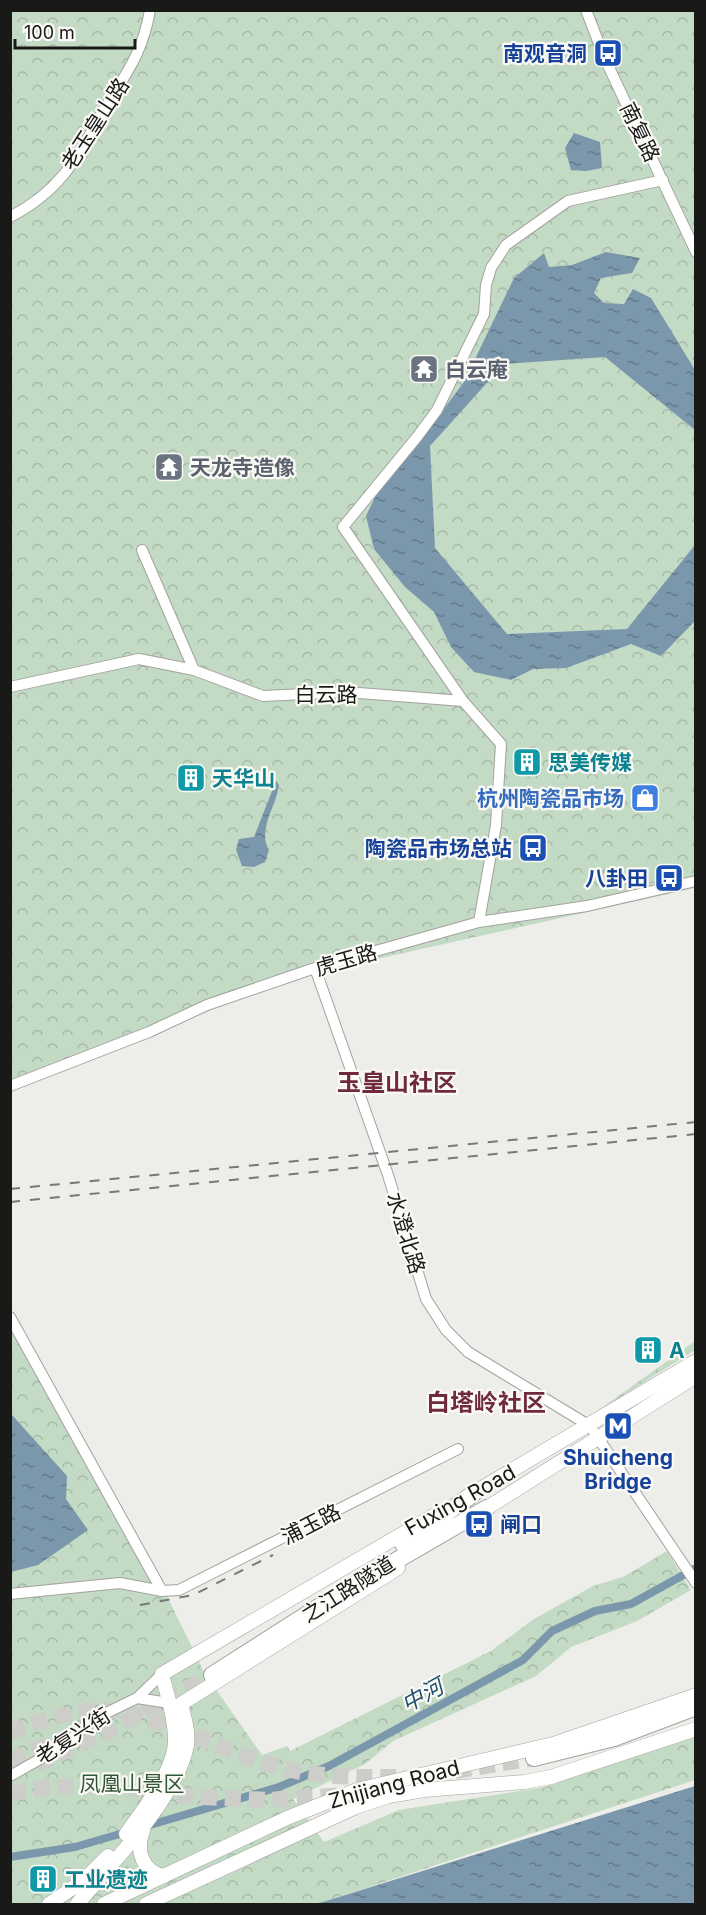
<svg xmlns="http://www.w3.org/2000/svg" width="706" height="1915" viewBox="0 0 706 1915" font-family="Inter,'Noto Sans SC',sans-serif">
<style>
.park{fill:url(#park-crowns)}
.water{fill:url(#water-ripples)}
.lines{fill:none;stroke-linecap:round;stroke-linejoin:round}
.canal{stroke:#7b97ab;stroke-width:8}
.highway-tunnel{stroke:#cdcdca;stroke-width:16;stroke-dasharray:16 8;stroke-linecap:butt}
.minor-casing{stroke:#a3a29f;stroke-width:12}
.major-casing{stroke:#a3a29f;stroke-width:15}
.highway-casing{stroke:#a3a29f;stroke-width:18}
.minor{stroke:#fff;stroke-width:10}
.major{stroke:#fff;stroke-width:14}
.highway{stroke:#fff;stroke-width:16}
.rail{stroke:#787876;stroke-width:2;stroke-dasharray:10 10;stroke-linecap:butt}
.labels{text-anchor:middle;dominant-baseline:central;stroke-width:4.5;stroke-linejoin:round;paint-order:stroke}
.transit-label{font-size:21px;font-weight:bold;fill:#164399;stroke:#fbfaf7;text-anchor:end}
.street-label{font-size:21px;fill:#191917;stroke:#fbfaf7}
.worship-label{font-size:21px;font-weight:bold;fill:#5b616d;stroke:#fbfaf7;text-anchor:start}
.culture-label{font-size:21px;font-weight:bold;fill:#0d838f;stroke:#fbfaf7;text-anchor:start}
.shop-label{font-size:21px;font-weight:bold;fill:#366cbe;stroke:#fbfaf7;text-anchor:end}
.park-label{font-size:21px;fill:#305834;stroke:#fbfaf7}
.water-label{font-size:22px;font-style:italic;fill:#1c4e6d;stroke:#fbfaf7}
.quarter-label{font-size:24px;font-weight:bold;fill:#6f2a3e;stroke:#fbfaf7}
</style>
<defs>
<pattern id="park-crowns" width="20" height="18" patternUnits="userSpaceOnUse" patternTransform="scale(1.5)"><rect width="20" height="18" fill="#c3dac4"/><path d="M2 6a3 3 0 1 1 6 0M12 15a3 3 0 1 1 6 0" fill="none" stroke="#a7baa8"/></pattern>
<pattern id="water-ripples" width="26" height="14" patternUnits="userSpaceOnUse" patternTransform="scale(1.5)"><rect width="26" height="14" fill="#7b97ab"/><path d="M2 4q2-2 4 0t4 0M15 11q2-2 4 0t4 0" fill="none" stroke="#647a8a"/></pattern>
</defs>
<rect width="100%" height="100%" fill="#edede9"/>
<path class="park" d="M11 11H695V888L287 979 11 1083Z
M10 1317 161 1584 205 1674 262 1755 287 1746 290 1751 491 1651 534 1619 593 1586 623 1577 667 1551 691 1590 637 1621 571 1647 536 1676 393 1741 365 1764 293 1799 324 1842 399 1810 545 1787 695 1736V1780L317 1904H11Z
M695 1341V1350L595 1413Z"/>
<path class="water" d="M574 133 600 142 602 168 586 171 571 170 565 148Z
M606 252 640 258 632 273 601 278 594 293 604 303 624 304 633 289 651 298 695 370V430L605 357 504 364 430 446 435 548 507 634 627 629 695 545V621L661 656 631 644 566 668 533 669 511 680 474 672 451 647 434 612 405 587 374 549 366 516 380 487 413 450 464 382 514 278 544 253 549 267 572 265Z
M276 781 279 785C276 808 257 829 269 850L265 862 254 867 242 866 236 850 239 839 254 837Z
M10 1395 12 1415 67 1476 66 1499 88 1530 38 1565 11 1572Z
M695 1786V1904H315L326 1901Z"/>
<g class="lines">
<path class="canal" d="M150 1825 279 1787 329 1766 523 1660 552 1631 595 1611 631 1604 696 1568
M10 1857 75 1847 130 1831"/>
<path class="highway-tunnel" d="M10 1733C38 1721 83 1707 113 1711 175 1720 230 1757 291 1770 328 1778 367 1777 405 1777
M10 1760 84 1730
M36 1765 109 1731 212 1675
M455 1771 534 1758
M10 1793 45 1788 101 1785 201 1797 269 1800 392 1792"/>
<g class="minor-casing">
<path id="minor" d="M586 10 605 59 696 252
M10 217C60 191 75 161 101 115 123 77 142 57 150 10
M142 550 194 670
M10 687 139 659 194 670 263 696 346 692 463 701
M479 922 496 825 501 744 463 701 343 527 417 437 437 410 484 314 486 285 491 268 506 245 568 201 663 180
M315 968 388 1175 426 1299 446 1330 468 1352 590 1426 696 1583
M10 1086 149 1032 207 1005 315 968 479 922 587 906 696 881
M10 1317 162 1591 179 1590 458 1449
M10 1594 120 1583 162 1591
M137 1698 175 1704
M10 1776 65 1745 92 1720 137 1698 162 1674"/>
</g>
<g class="major-casing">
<path id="major" d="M465 1498 696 1361
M482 1514 487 1508 696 1376
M162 1674 433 1516
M143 1831C135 1851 143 1872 164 1876
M126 1834C143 1810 176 1769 175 1739 175 1717 167 1695 162 1674
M49 1904 83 1881 108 1856
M77 1904C111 1865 178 1796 187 1745 189 1732 184 1716 181 1704L398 1568
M104 1904 287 1818 357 1790 553 1744 696 1695
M146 1904 356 1807 389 1796 424 1790 524 1782 551 1777 696 1729"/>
</g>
<g class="highway-casing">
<path id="highway" d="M403 1544 473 1494
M212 1675 342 1592 487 1508
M534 1758 614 1738 696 1707"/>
</g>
<use href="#minor" class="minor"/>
<use href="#major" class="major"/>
<use href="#highway" class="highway"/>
<path class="rail" d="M10 1189 696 1122
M10 1202 696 1134
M140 1605 193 1595 273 1555"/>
</g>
<defs>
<g id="bus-square" transform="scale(1.5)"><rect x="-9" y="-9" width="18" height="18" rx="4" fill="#1a4fb4" stroke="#fbfaf7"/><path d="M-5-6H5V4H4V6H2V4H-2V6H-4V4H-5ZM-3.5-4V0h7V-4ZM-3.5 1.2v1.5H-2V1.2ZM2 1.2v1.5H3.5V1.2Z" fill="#fff"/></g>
<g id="temple-square" transform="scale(1.5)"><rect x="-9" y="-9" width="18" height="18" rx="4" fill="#6b7280" stroke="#fbfaf7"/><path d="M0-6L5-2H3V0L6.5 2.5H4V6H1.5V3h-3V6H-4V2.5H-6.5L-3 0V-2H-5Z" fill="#fff"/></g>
<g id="building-square" transform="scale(1.5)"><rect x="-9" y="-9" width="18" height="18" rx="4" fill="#0f9aa8" stroke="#fbfaf7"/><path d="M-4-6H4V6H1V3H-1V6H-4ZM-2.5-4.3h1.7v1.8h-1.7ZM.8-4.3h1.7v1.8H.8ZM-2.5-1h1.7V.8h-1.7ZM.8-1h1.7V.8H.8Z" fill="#fff"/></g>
<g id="shop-square" transform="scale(1.5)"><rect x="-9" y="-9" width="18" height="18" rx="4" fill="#3f7fe0" stroke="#fbfaf7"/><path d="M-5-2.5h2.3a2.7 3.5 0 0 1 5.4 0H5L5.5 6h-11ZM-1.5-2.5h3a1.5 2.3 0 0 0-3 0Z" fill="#fff"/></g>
<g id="metro-square" transform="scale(1.5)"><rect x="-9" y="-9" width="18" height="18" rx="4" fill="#1a4fb4" stroke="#fbfaf7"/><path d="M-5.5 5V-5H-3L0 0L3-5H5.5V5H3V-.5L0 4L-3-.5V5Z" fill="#fff"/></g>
</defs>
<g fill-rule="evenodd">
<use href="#bus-square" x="608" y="53"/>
<use href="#temple-square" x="424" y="369"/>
<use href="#temple-square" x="169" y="467"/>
<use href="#building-square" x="527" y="762"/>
<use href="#building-square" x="191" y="778"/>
<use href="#shop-square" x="645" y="798"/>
<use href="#bus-square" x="533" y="848"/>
<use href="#bus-square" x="669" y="878"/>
<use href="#building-square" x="648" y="1350"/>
<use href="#metro-square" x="618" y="1426"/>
<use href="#bus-square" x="479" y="1524"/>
<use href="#building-square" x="43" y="1879"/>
</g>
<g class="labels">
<g class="transit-label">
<text x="587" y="53">南观音洞</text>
<text x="512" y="848">陶瓷品市场总站</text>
<text x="648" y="878">八卦田</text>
<text x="618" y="1457" text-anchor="middle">Shuicheng<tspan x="618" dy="24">Bridge</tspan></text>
<text x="500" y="1524" text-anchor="start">闸口</text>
</g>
<g class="street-label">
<text transform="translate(95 124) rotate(-57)">老玉皇山路</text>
<text transform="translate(640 132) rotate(64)">南复路</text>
<text x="326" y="694">白云路</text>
<text transform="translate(346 960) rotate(-16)">虎玉路</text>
<text transform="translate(406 1233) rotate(73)">水澄北路</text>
<text transform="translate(460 1500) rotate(-29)">Fuxing Road</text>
<text transform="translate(311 1524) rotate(-27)">浦玉路</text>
<text transform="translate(348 1589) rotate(-32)">之江路隧道</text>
<text transform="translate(73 1736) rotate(-33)">老复兴街</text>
<text transform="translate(394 1784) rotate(-15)">Zhijiang Road</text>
</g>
<g class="worship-label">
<text x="445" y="369">白云庵</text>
<text x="190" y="467">天龙寺造像</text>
</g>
<g class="culture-label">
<text x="548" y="762">思美传媒</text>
<text x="212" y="778">天华山</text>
<text x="669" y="1350">A</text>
<text x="64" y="1879">工业遗迹</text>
</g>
<g class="shop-label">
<text x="624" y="798">杭州陶瓷品市场</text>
</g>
<g class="park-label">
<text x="132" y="1783">凤凰山景区</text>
</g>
<g class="water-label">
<text transform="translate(422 1695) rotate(-29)">中河</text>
</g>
<g class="quarter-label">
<text x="397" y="1082">玉皇山社区</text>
<text x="486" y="1402">白塔岭社区</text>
</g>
</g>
<rect width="706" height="1915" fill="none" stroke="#191917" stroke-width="24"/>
<path d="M15 39v9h120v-9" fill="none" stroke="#191917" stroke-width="3"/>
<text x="24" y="39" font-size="18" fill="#191917" stroke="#fbfaf7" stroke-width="4.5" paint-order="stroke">100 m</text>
</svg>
